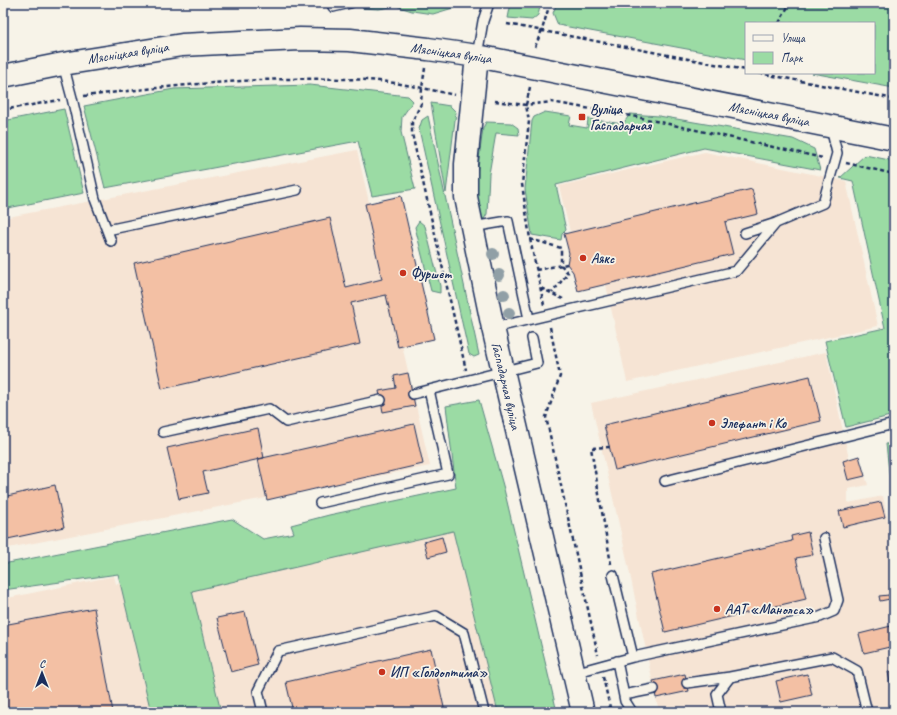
<svg xmlns="http://www.w3.org/2000/svg" width="897" height="715" viewBox="0 0 897 715" font-family="Caveat,sans-serif">
<style>
.built{fill:#f6e4d4}
.green{fill:#9bdba4;stroke:#5b8581}
.building{fill:#f3c0a4;stroke:#1b2f5e}
.lines{fill:none;stroke-linecap:round;stroke-linejoin:round}
.lane-casing{stroke:#1b2f5e;stroke-width:12}
.secondary-casing{stroke:#1b2f5e;stroke-width:25}
.path{stroke:#1b2f5e;stroke-width:2.5;stroke-dasharray:4 3;stroke-linecap:butt}
.lane{stroke:#f7f3e8;stroke-width:9}
.secondary{stroke:#f7f3e8;stroke-width:22}
.tree{fill:#909fa6}
.poi-dot{fill:#c8321e;stroke:#f7f3e8;stroke-width:1.5}
.labels{text-anchor:middle;dominant-baseline:central;stroke-width:3.5;stroke-linejoin:round;paint-order:stroke}
.street-label{font-size:14px;fill:#1b2f5e;stroke:#f7f3e8}
.poi-label{font-size:14px;font-weight:bold;fill:#1b2f5e;stroke:#f7f3e8;text-anchor:start}
</style>
<rect width="100%" height="100%" fill="#f7f3e8"/>
<filter id="ink" filterUnits="userSpaceOnUse"><feTurbulence type="fractalNoise" baseFrequency=".025" numOctaves="2"/><feDisplacementMap in="SourceGraphic" scale="8" xChannelSelector="R" yChannelSelector="G"/><feConvolveMatrix kernelMatrix="1 2 1 2 8 2 1 2 1" color-interpolation-filters="sRGB"/></filter>
<g filter="url(#ink)">
<path class="built" d="M357 150 430 466 3 549V218Z
M705 152 846 181 878 326 627 382 606 285 578 291 573 272 567 264 569 253 564 234 570 232 559 186Z
M826 352 849 459 859 456 868 485 848 489V503L883 496 894 553V712H659L624 546 591 403Z
M486 496 537 712H3V599L114 576 116 584 177 575Z"/>
<path class="green" d="M390 3H463V5L433 14 412 11 396 6 379 9 362 8Z
M511 3H541L538 15 532 20 508 18Z
M557 3H894V88L812 73H874V23H746V60L558 25 553 13Z
M310 85 408 96 413 101 402 117 401 132 415 189 372 196 358 141 105 188 84 106 174 89Z
M431 103 450 106 456 112 446 193Z
M64 109 84 193 3 209V121Z
M545 112 571 116 569 125 587 128 588 119 623 124 630 114 659 116 793 139 814 149 820 170 704 148 556 185 566 230 562 234 561 240 532 235 525 189 532 121 534 117Z
M428 116 479 355 474 357 469 354 419 129 422 120Z
M486 122 511 123 518 128 519 135 496 133 489 174 487 214 484 219 477 218V175L483 128Z
M865 155 894 161V415L846 427 825 341 885 328 853 181 840 178Z
M419 221 425 226 440 286V293L431 291 415 227Z
M479 400 504 489 557 712H498L453 531 192 591 221 712H151L118 574 3 590V564L232 519 263 539 294 533 291 525 329 515 456 488 446 406Z
M894 443V508L892 499 886 444Z"/>
<path class="building" d="M752 189 758 214 725 222 733 254 578 291 573 272 567 264 569 253 564 234Z
M401 196 434 339 398 347 386 295 351 303 360 344 162 389 134 263 330 218 346 288 382 279 365 204Z
M408 373 415 406 383 412 379 391 396 388 394 376Z
M810 376 821 421 615 470 604 425Z
M414 424 423 464 267 500 258 459Z
M258 428 264 458 203 472 208 493 179 499 167 448Z
M859 456 865 476 848 480 843 461Z
M55 485 64 527 3 540V497Z
M881 502 885 517 843 527 839 511Z
M808 532 813 555 796 558 806 599 665 632 651 574 792 541 791 536Z
M442 537 446 552 428 557 424 542Z
M889 595 890 599 880 601 879 596Z
M94 608 113 712H3V625Z
M245 612 258 665 231 672 217 618Z
M891 626 894 646 864 653 859 634Z
M431 649 445 712H293L286 682Z
M894 671V687H891L888 672Z
M685 674 689 691 656 698 653 681Z
M807 674 812 695 781 702 776 681Z"/>
<g class="lines">
<g class="lane-casing">
<path id="lane" d="M333 7 350 3
M477 56 483 21 489 3
M63 64 72 98 95 199 111 241
M472 227 508 221 529 319
M107 230 297 190
M745 233 776 223 823 203 837 153 831 128
M493 328 736 271 776 223
M413 394 537 363 532 338
M163 432 269 409 286 422 381 400
M665 481 894 424
M320 503 448 474 429 390
M613 575 633 657
M617 661 625 701 632 712
M574 673 633 657 820 617 834 611 838 600 824 538
M687 683 730 677
M624 695 654 689
M263 712 258 691 278 651 436 616 464 633 484 712
M721 712 717 694 730 677 832 657 857 671 867 712"/>
</g>
<g class="secondary-casing">
<path id="secondary" d="M477 56 466 164V197L493 328 583 712
M3 76 63 64 182 45 300 39 350 40 428 49 477 56 894 139"/>
</g>
<path class="path" d="M779 23 790 3
M507 24 746 70
M535 47 542 30 550 3
M425 68 422 88 421 104 412 122V134L466 370
M759 73 894 99
M530 87 526 105 529 121 522 184 530 239 544 305
M84 96C179 85 273 75 368 80 397 82 427 89 455 95
M495 101 526 105 551 102 637 117 823 158
M3 110 60 100
M846 163 894 174
M530 239 561 248V265L568 273 552 293
M536 270 567 264
M541 288 563 299
M550 327 560 376 546 417 598 655
M610 447 591 448 611 564
M603 677 611 712"/>
<use href="#lane" class="lane"/>
<use href="#secondary" class="secondary"/>
</g>
<g class="tree">
<circle cx="493" cy="254" r="6"/>
<circle cx="499" cy="275" r="6"/>
<circle cx="504" cy="295" r="6"/>
<circle cx="509" cy="313" r="6"/>
</g>
</g>
<g class="poi-dot">
<rect x="578" y="113" width="8" height="8" rx="2"/>
<circle cx="583" cy="258" r="4"/>
<circle cx="403" cy="273" r="4"/>
<circle cx="712" cy="423" r="4"/>
<circle cx="717" cy="609" r="4"/>
<circle cx="382" cy="672" r="4"/>
</g>
<g class="labels">
<g class="street-label">
<text transform="translate(128 53) rotate(-9)">Мясніцкая вуліца</text>
<text transform="translate(451 53) rotate(8)">Мясніцкая вуліца</text>
<text transform="translate(769 114) rotate(11)">Мясніцкая вуліца</text>
<text transform="translate(506 386) rotate(77)">Гаспадарчая вуліца</text>
</g>
<g class="poi-label">
<text x="590" y="109">Вуліца<tspan x="590" dy="16">Гаспадарчая</tspan></text>
<text x="591" y="258">Аякс</text>
<text x="411" y="273">Фуршет</text>
<text x="720" y="423">Элефант і Ко</text>
<text x="725" y="609">ААТ «Манолса»</text>
<text x="390" y="672">ИП «Голдоптима»</text>
</g>
</g>
<rect width="897" height="715" fill="none" stroke="#f7f3e8" stroke-width="16"/>
<rect x="8" y="8" width="881" height="699" fill="none" stroke="#1b2f5e" stroke-width="1.5" filter="url(#ink)"/>
<rect x="745" y="22" width="130" height="52" fill="#f7f3e8" stroke="#9fa5b1"/>
<rect x="753" y="35" width="20" height="6" fill="#f7f3e8" stroke="#9fa5b1"/>
<text x="781" y="42" font-size="12" fill="#1b2f5e">Улица</text>
<rect x="753" y="52" width="20" height="12" fill="#9bdba4" stroke="#9fa5b1"/>
<text x="781" y="62" font-size="12" fill="#1b2f5e">Парк</text>
<g transform="translate(42 673)" stroke="#f7f3e8" stroke-width="3" paint-order="stroke">
<path d="M0-3L7 15L0 10L-7 15Z" fill="#1b2f5e"/>
<text y="-6" font-size="11" font-weight="bold" text-anchor="middle" fill="#1b2f5e">С</text>
</g>
</svg>
